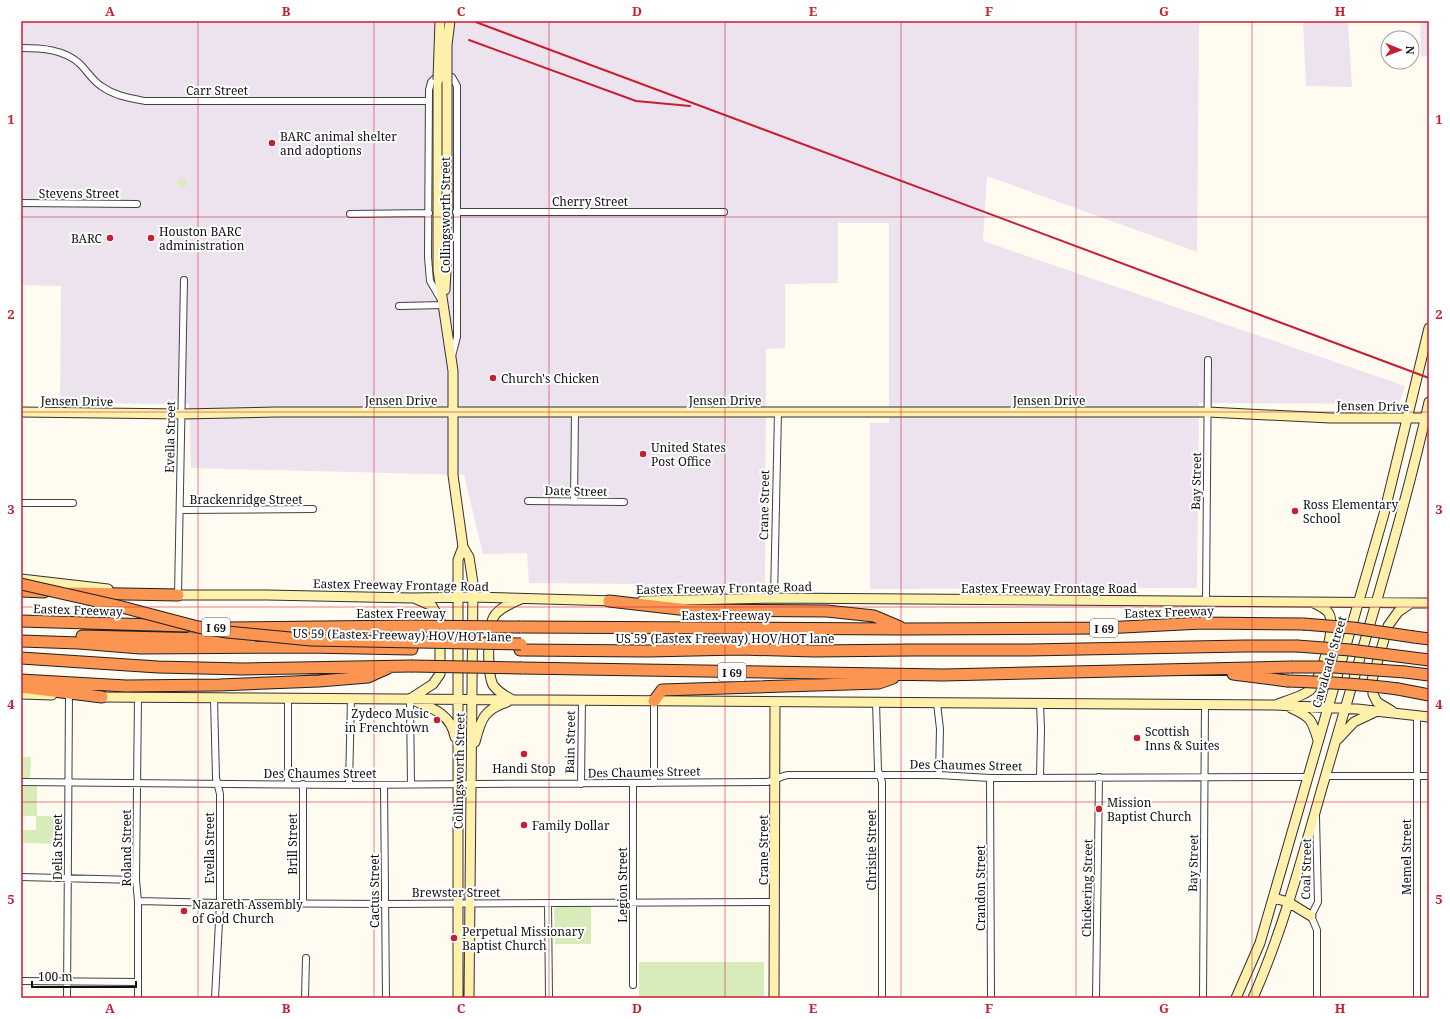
<svg xmlns="http://www.w3.org/2000/svg" width="1450" height="1019" viewBox="0 0 1450 1019" font-family="'Noto Serif',serif">
<style>
.industrial{fill:#ece3ee}
.green{fill:#d7ecb8}
.lines{fill:none;stroke-linecap:round;stroke-linejoin:round}
.street-casing{stroke:#424242;stroke-width:8}
.secondary-casing{stroke:#313131;stroke-width:11}
.highway-casing{stroke:#202020;stroke-width:13}
.street{stroke:#fff;stroke-width:6}
.secondary{stroke:#fff0ac;stroke-width:9}
.highway{stroke:#fc9452;stroke-width:11}
.rail{stroke:#c81e32;stroke-width:2}
.secondary-bridge-casing{stroke:#313131;stroke-width:11;stroke-linecap:butt}
.highway-bridge-casing{stroke:#202020;stroke-width:13;stroke-linecap:butt}
.secondary-bridge{stroke:#fff0ac;stroke-width:9}
.highway-bridge{stroke:#fc9452;stroke-width:11}
.grid{fill:none;stroke:#c81e32;stroke-width:1;stroke-opacity:0.55}
.poi-dot{fill:#c81e32;stroke:#fff;stroke-width:1.5}
.labels{text-anchor:middle;dominant-baseline:central;stroke-width:4;stroke-linejoin:round;paint-order:stroke}
.shield{fill:#fff;stroke:#575757;stroke-width:1}
.shield-label{font-size:11px;font-weight:bold;fill:#0f0f0f}
.street-label{font-size:12px;fill:#0f0f0f;stroke:#fff}
.poi-label{font-size:12px;fill:#0f0f0f;stroke:#fff;text-anchor:start}
.neatline{fill:none;stroke:#c81e32;stroke-width:1.5}
.grid-label{font-size:13px;text-anchor:middle;font-weight:bold;fill:#c81e32}
</style>
<rect width="100%" height="100%" fill="#fffbf1"/>
<path class="industrial" d="M21 21H1199L1197 252 987 176 983 241 1405 386 1399 404 1199 403 1197 588 870 589V423H889V223H838V283L785 284V348L766 349 765 585 529 583 527 553 483 554 464 475 191 468 189 404 60 403 61 286 21 285Z
M1303 21H1348L1352 87 1306 86Z
M1420 21H1429V56H1421Z"/>
<path class="green" d="M177.5 183a4.5 4.5 0 1 1 9 0a4.5 4.5 0 1 1-9 0Z
M21 757H31L30 779H21Z
M21 785H37V816H63V844L21 843V830H36V816H21Z
M558 906H591V944H555L554 909Z
M639 962H764V998H639Z"/>
<g class="lines">
<g class="street-casing">
<path id="street" d="M21 48C41 48 64 49 80 64 87 71 93 81 101 86 115 96 129 98 145 101H429
M21 203 137 204
M456 212H724
M350 214 429 213
M399 306 444 305 430 281 428 257 429 90 431 82 435 78 452 77 457 86V337L452 356
M528 501 624 502
M574 502 575 412
M21 503H73
M180 510 313 509
M178 595 184 280
M774 598 778 412
M1206 601 1208 360
M214 698 216 778 220 794V903L215 998
M410 699 411 784
M876 702 878 770 882 782V998
M937 703 940 729 939 775
M1040 704 1041 729 1040 777
M1326 776H1429
M990 778 991 998
M21 782 349 785 767 782C775 781 780 776 788 775H939L990 778 1308 777
M654 783V701
M288 784V698
M581 784 582 700
M633 784V985
M349 785 351 698
M384 785 386 998
M1316 817 1318 902 1311 916 1317 930V998
M21 877 136 880
M138 901 220 903 386 904 775 902
M303 903V784
M548 904 549 998
M21 981 138 982
M67 998 69 696
M138 998V901L136 880 138 697
M305 998 306 958
M1096 998 1099 777
M1203 998 1205 704
M1417 998V716"/>
</g>
<g class="secondary-casing">
<path id="secondary" d="M438 80V270L453 371V475L463 547 469 557 473 583 469 998
M445 290 446 270 447 208
M21 412 182 414 276 412H1208L1330 418H1429
M21 579 108 589
M173 595H267L413 598 473 597 616 601
M642 601 774 598 1429 603
M21 694 52 695
M96 697 1275 705 1357 709 1429 717
M410 699 433 684 440 674V620L432 606 416 599
M513 700C505 696 498 692 493 685 487 673 487 625 495 615 501 607 512 603 521 599
M415 701C435 709 451 715 455 737
M1278 704C1286 701 1306 695 1311 689 1321 678 1339 622 1327 611 1324 608 1318 605 1314 603
M1291 708C1311 717 1312 720 1318 740
M1392 711 1377 702 1373 694 1372 680 1388 626 1398 612 1411 603
M1338 739 1354 722 1375 712
M475 742C481 720 483 710 507 702
M1274 898 1288 902 1311 916
M458 998V560L463 547
M774 998 775 702
M1236 998 1260 943 1384 514 1429 328
M1253 998C1287 921 1307 838 1331 757 1365 639 1402 522 1429 402"/>
</g>
<g class="highway-casing">
<path id="highway" d="M21 591 44 592
M71 593 178 595
M609 601 688 610 827 611 874 616 900 627
M21 621 187 626
M520 627 904 629 1104 628 1202 623 1303 624
M224 628 411 626
M82 636 250 640
M1414 637 1429 639
M21 641 79 643 140 648 307 647 412 649
M520 650 648 651 740 649 814 651 911 650H1028L1245 646H1297
M21 658 158 667 243 669 411 666
M521 668 943 675 1291 667
M1405 672 1429 675
M1233 674 1287 681
M21 680 126 686 219 685 319 681 368 677 388 668
M21 687 102 697
M1398 689 1429 695
M654 701 662 690 879 683 893 678"/>
</g>
<use href="#street" class="street"/>
<use href="#secondary" class="secondary"/>
<use href="#highway" class="highway"/>
<path class="rail" d="M473 21 1429 378
M469 40 636 101 690 106"/>
<g class="secondary-bridge-casing">
<path id="secondary-bridge" d="M438 80 440 21
M447 208V45L450 21"/>
</g>
<g class="highway-bridge-casing">
<path id="highway-bridge" d="M21 584 118 606 198 627 227 632 311 640 521 644
M1303 624 1353 628 1414 637
M411 626 520 627
M1297 646 1350 650 1429 660
M411 666 521 668
M1291 667H1334L1405 672
M1287 681C1324 682 1361 684 1398 689"/>
</g>
<use href="#secondary-bridge" class="secondary-bridge"/>
<use href="#highway-bridge" class="highway-bridge"/>
</g>
<path class="grid" d="M198 21V998M374 21V998M549 21V998M725 21V998M901 21V998M1076 21V998M1252 21V998M21 217H1429M21 412H1429M21 607H1429M21 802H1429"/>
<g class="poi-dot">
<circle cx="272" cy="143" r="4"/>
<circle cx="110" cy="238" r="4"/>
<circle cx="151" cy="238" r="4"/>
<circle cx="493" cy="378" r="4"/>
<circle cx="643" cy="454" r="4"/>
<circle cx="1295" cy="511" r="4"/>
<circle cx="437" cy="720" r="4"/>
<circle cx="1137" cy="738" r="4"/>
<circle cx="524" cy="754" r="4"/>
<circle cx="1099" cy="809" r="4"/>
<circle cx="524" cy="825" r="4"/>
<circle cx="184" cy="911" r="4"/>
<circle cx="454" cy="938" r="4"/>
</g>
<g class="labels">
<g class="shield">
<rect x="202" y="618" width="28" height="18" rx="3"/>
<rect x="1090" y="619" width="28" height="18" rx="3"/>
<rect x="718" y="663" width="28" height="18" rx="3"/>
</g>
<g class="shield-label">
<text x="216" y="627">I 69</text>
<text x="1104" y="628">I 69</text>
<text x="732" y="672">I 69</text>
</g>
<g class="street-label">
<text x="217" y="90">Carr Street</text>
<text x="79" y="193">Stevens Street</text>
<text x="590" y="201">Cherry Street</text>
<text transform="translate(445 215) rotate(-90)">Collingsworth Street</text>
<text x="401" y="400">Jensen Drive</text>
<text x="725" y="400">Jensen Drive</text>
<text x="1049" y="400">Jensen Drive</text>
<text transform="translate(77 401) rotate(1)">Jensen Drive</text>
<text transform="translate(1373 406) rotate(1)">Jensen Drive</text>
<text transform="translate(170 437) rotate(-89)">Evella Street</text>
<text transform="translate(1196 481) rotate(-89)">Bay Street</text>
<text transform="translate(576 491) rotate(1)">Date Street</text>
<text x="246" y="499">Brackenridge Street</text>
<text transform="translate(764 505) rotate(-89)">Crane Street</text>
<text transform="translate(401 585) rotate(1)">Eastex Freeway Frontage Road</text>
<text transform="translate(724 588) rotate(-1)">Eastex Freeway Frontage Road</text>
<text x="1049" y="588">Eastex Freeway Frontage Road</text>
<text transform="translate(78 610) rotate(2)">Eastex Freeway</text>
<text transform="translate(1169 612) rotate(-2)">Eastex Freeway</text>
<text x="401" y="613">Eastex Freeway</text>
<text x="726" y="615">Eastex Freeway</text>
<text transform="translate(402 635) rotate(1)">US 59 (Eastex Freeway) HOV/HOT lane</text>
<text x="725" y="638">US 59 (Eastex Freeway) HOV/HOT lane</text>
<text transform="translate(1329 662) rotate(-74)">Cavalcade Street</text>
<text transform="translate(570 742) rotate(-89)">Bain Street</text>
<text transform="translate(966 765) rotate(1)">Des Chaumes Street</text>
<text transform="translate(459 771) rotate(-89)">Collingsworth Street</text>
<text transform="translate(644 772) rotate(-1)">Des Chaumes Street</text>
<text x="320" y="773">Des Chaumes Street</text>
<text transform="translate(292 844) rotate(-90)">Brill Street</text>
<text transform="translate(57 847) rotate(-90)">Delia Street</text>
<text transform="translate(126 848) rotate(-90)">Roland Street</text>
<text transform="translate(209 848) rotate(-90)">Evella Street</text>
<text transform="translate(763 850) rotate(-90)">Crane Street</text>
<text transform="translate(871 850) rotate(-90)">Christie Street</text>
<text transform="translate(1406 857) rotate(-90)">Memel Street</text>
<text transform="translate(1193 863) rotate(-89)">Bay Street</text>
<text transform="translate(1306 869) rotate(-89)">Coal Street</text>
<text transform="translate(622 885) rotate(-90)">Legion Street</text>
<text transform="translate(980 888) rotate(-90)">Crandon Street</text>
<text transform="translate(1087 888) rotate(-89)">Chickering Street</text>
<text transform="translate(374 891) rotate(-90)">Cactus Street</text>
<text x="456" y="892">Brewster Street</text>
</g>
<g class="poi-label">
<text x="280" y="136">BARC animal shelter<tspan x="280" dy="14">and adoptions</tspan></text>
<text x="159" y="231">Houston BARC<tspan x="159" dy="14">administration</tspan></text>
<text x="102" y="238" text-anchor="end">BARC</text>
<text x="501" y="378">Church's Chicken</text>
<text x="651" y="447">United States<tspan x="651" dy="14">Post Office</tspan></text>
<text x="1303" y="504">Ross Elementary<tspan x="1303" dy="14">School</tspan></text>
<text x="429" y="713" text-anchor="end">Zydeco Music<tspan x="429" dy="14">in Frenchtown</tspan></text>
<text x="1145" y="731">Scottish<tspan x="1145" dy="14">Inns &amp; Suites</tspan></text>
<text x="524" y="768" text-anchor="middle">Handi Stop</text>
<text x="1107" y="802">Mission<tspan x="1107" dy="14">Baptist Church</tspan></text>
<text x="532" y="825">Family Dollar</text>
<text x="192" y="904">Nazareth Assembly<tspan x="192" dy="14">of God Church</tspan></text>
<text x="462" y="931">Perpetual Missionary<tspan x="462" dy="14">Baptist Church</tspan></text>
</g>
</g>
<rect width="1450" height="1019" fill="none" stroke="#ffffff" stroke-width="44"/>
<g transform="translate(1400 50) rotate(91)"><circle r="19" fill="#ffffff" stroke="#9f9f9f"/>
<path d="M0-3L7 15L0 10L-7 15Z" fill="#c81e32"/>
<text y="-6" font-size="11" font-weight="bold" text-anchor="middle" fill="#0f0f0f">N</text>
</g>
<path d="M32 981v6h104v-6" fill="none" stroke="#0f0f0f" stroke-width="2"/>
<text x="38" y="981" font-size="12" fill="#0f0f0f" stroke="#ffffff" stroke-width="3" paint-order="stroke">100 m</text>
<rect x="22" y="22" width="1406" height="975" class="neatline"/>
<g class="grid-label">
<text x="110" y="16">A</text>
<text x="286" y="16">B</text>
<text x="461" y="16">C</text>
<text x="637" y="16">D</text>
<text x="813" y="16">E</text>
<text x="989" y="16">F</text>
<text x="1164" y="16">G</text>
<text x="1340" y="16">H</text>
<text x="11" y="124">1</text>
<text x="1439" y="124">1</text>
<text x="11" y="319">2</text>
<text x="1439" y="319">2</text>
<text x="11" y="514">3</text>
<text x="1439" y="514">3</text>
<text x="11" y="709">4</text>
<text x="1439" y="709">4</text>
<text x="11" y="904">5</text>
<text x="1439" y="904">5</text>
<text x="110" y="1013">A</text>
<text x="286" y="1013">B</text>
<text x="461" y="1013">C</text>
<text x="637" y="1013">D</text>
<text x="813" y="1013">E</text>
<text x="989" y="1013">F</text>
<text x="1164" y="1013">G</text>
<text x="1340" y="1013">H</text>
</g>
</svg>
